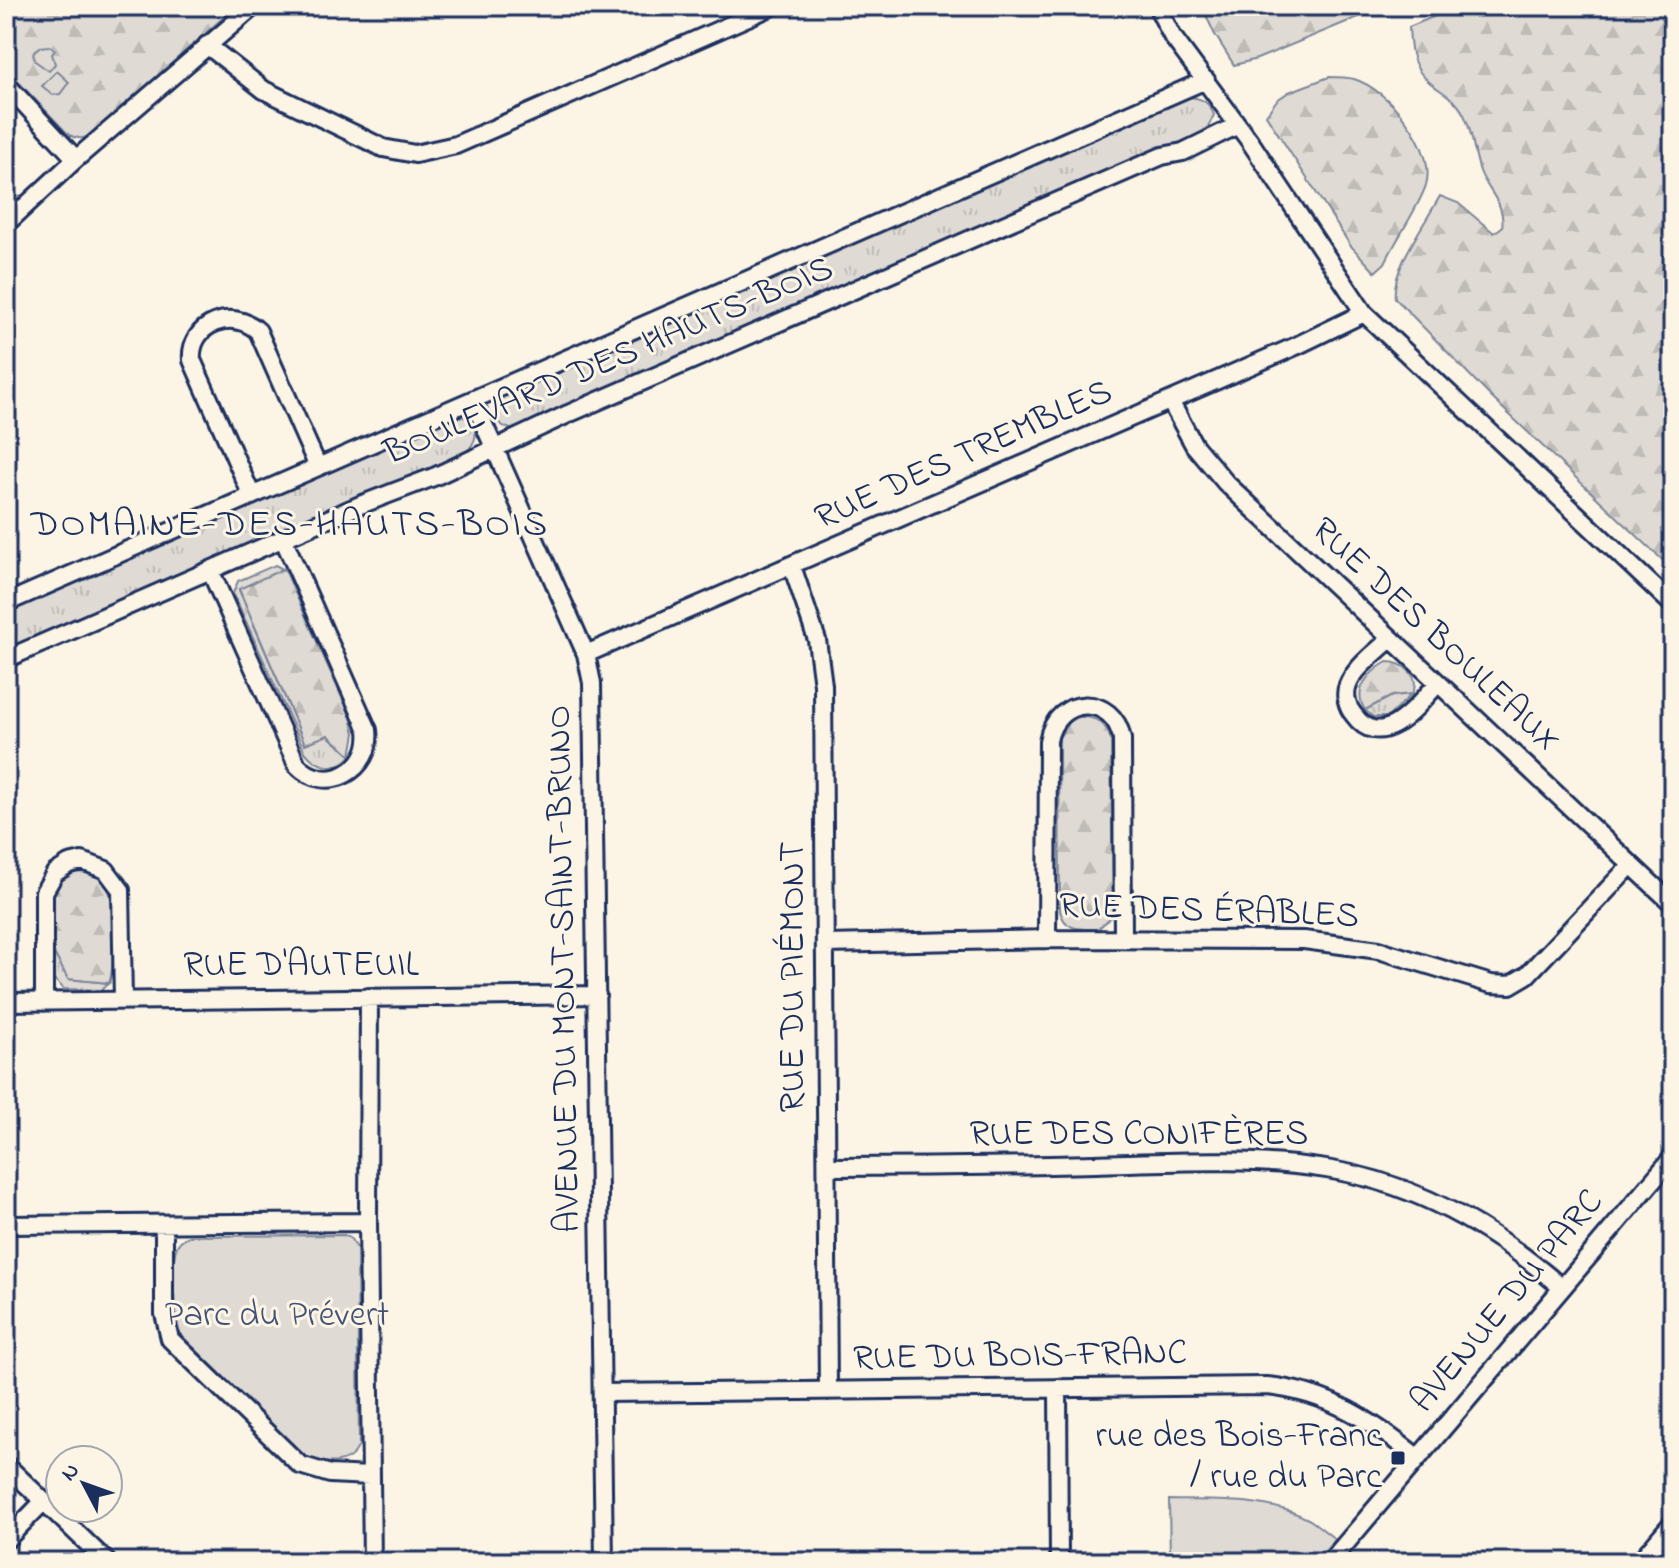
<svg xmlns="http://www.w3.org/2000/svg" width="1679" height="1568" viewBox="0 0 1679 1568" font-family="'Indie Flower',sans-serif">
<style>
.grass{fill:url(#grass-tufts);stroke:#7d8599;stroke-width:2}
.forest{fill:url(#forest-firs);stroke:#7d8599;stroke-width:2}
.park{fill:#dfdbd4;stroke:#7d8599;stroke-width:2}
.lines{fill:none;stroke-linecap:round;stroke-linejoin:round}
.street-casing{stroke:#1b2f5e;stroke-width:22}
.street{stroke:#fcf5e5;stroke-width:16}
.poi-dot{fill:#1b2f5e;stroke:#fcf5e5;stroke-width:3}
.labels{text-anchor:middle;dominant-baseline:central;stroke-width:6;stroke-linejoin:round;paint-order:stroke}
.street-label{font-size:36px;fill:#1b2f5e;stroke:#fcf5e5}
.park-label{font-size:36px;fill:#425176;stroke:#fcf5e5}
.poi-label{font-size:36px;fill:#1b2f5e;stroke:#fcf5e5;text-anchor:end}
.neighbourhood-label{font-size:38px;letter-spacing:2px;fill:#1b2f5e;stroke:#fcf5e5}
</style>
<defs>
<pattern id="grass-tufts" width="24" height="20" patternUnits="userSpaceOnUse" patternTransform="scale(2)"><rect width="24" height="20" fill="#dfdbd4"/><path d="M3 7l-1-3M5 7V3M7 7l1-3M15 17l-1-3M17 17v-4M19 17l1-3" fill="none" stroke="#bfbcb8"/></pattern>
<pattern id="forest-firs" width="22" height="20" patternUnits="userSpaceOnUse" patternTransform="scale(2)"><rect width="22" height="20" fill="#dfdbd4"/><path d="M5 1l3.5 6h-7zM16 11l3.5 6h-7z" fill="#bfbcb8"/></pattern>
</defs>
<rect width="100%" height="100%" fill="#fcf5e5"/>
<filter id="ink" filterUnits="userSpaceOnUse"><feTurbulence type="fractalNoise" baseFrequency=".0125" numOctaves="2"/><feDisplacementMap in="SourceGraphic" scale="16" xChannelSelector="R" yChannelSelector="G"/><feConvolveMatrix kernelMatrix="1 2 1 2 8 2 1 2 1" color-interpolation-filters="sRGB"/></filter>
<g filter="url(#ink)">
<path class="grass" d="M1186 97C1200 97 1209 101 1214 115L1206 131 519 430C494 430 485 407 505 392Z
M452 414 467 418C480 431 477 442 465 453L6 652V610Z
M275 565 283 569 239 590 305 744 327 735 351 756C336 772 318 768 305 752L233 593 238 581Z
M1412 694 1388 717H1373L1365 710 1392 696Z
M54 953 68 979 109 983 101 990 64 989 54 979Z"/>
<path class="forest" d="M6 6H236L96 131C87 138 80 141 69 135L6 69Z
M1202 6H1385L1257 59 1234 65 1214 33Z
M1459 6H1673V570L1491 397 1395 298C1391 269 1426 222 1440 196L1458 203 1494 233 1502 227C1506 204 1487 191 1480 171 1474 154 1473 134 1465 117 1456 96 1440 93 1426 79 1411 65 1410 46 1409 27Z
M1329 77C1337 77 1346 77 1354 79 1388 89 1437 148 1426 185 1419 207 1396 239 1385 263L1375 272 1350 245 1266 115 1277 100 1289 92Z
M283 569 286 572 351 718 355 733 351 756 328 735 305 744 239 589Z
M1387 662C1403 662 1422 676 1412 694L1392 696 1365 710C1352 690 1369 672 1387 662Z
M1079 717C1096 716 1106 723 1111 740L1113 906 1111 917 1098 929C1080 929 1065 931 1060 911L1059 738 1069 721Z
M77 871C89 872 102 876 108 888 115 903 115 969 109 983L68 979 54 953 52 897 60 881Z"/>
<path class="park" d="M50 46 55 50 52 54 55 64 49 71 35 61 33 53 39 47Z
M57 71 69 82 60 94 53 95 42 86Z
M344 1235 350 1238 357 1248 359 1445C350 1468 321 1465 303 1455L181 1335C174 1320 171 1265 176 1249 178 1241 183 1238 190 1236Z
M1169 1500C1214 1501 1268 1497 1310 1520 1319 1526 1327 1533 1335 1539L1316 1562H1170Z"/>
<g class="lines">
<g class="street-casing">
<path id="street" d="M1157 6 1172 36 1249 140 1364 313 1673 605
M207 45 264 90 383 148 415 154 456 145 773 6
M6 84 76 159
M6 224 76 159 254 6
M473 400 586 654 592 683 604 1562
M1170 401 1194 445 1226 483 1673 904
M252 496 192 360C189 324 232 307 258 331L318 467
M792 566 817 640 823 685 828 1391
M210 570 297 765C326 796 373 770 368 730L283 538
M6 603 1206 80
M1390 639C1377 652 1355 667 1348 685 1344 695 1347 707 1354 715 1382 754 1418 705 1438 683
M586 654 1296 346 1364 313
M6 659 360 505 436 476 568 414 1162 156 1183 152 1238 125
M1047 939 1048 741C1056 695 1114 693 1122 739L1123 939
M826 944 1047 939 1304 940 1379 950 1491 984 1510 985 1527 975 1631 865
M369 997 368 1222 372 1562
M6 1002 597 995
M44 1002V892L55 873 69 864 82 861 106 870 121 890 123 1000
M827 1167C917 1167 1006 1166 1095 1164 1171 1162 1250 1157 1326 1169 1415 1183 1495 1229 1562 1288
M6 1225 368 1222
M164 1225V1314L170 1339 300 1465 330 1474 370 1476
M1058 1388 1059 1562
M602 1393 1267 1386C1328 1392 1372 1421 1418 1458
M6 1465 107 1562
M6 1540 43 1502
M1330 1562 1673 1157
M1639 1562 1673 1522"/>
</g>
<use href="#street" class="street"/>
</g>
</g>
<rect class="poi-dot" x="1390" y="1450" width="16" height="16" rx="4"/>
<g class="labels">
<g class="street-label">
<text transform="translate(609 362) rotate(-23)">BOULEVARD DES HAUTS-BOIS</text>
<text transform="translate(964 456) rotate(-24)">RUE DES TREMBLES</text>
<text transform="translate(1435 636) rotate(43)">RUE DES BOULEAUX</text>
<text transform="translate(1209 912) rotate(2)">RUE DES ÉRABLES</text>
<text x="301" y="966">RUE D'AUTEUIL</text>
<text transform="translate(565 969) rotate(-91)">AVENUE DU MONT-SAINT-BRUNO</text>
<text transform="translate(794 977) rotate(-90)">RUE DU PIÉMONT</text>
<text x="1139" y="1135">RUE DES CONIFÈRES</text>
<text transform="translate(1508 1302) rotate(-50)">AVENUE DU PARC</text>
<text transform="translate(1020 1357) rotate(-1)">RUE DU BOIS-FRANC</text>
</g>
<g class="park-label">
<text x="277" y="1316">Parc du Prévert</text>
</g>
<g class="poi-label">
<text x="1382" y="1437">rue des Bois-Franc<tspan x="1382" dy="41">/ rue du Parc</tspan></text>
</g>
<g class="neighbourhood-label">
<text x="290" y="526">DOMAINE-DES-HAUTS-BOIS</text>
</g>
</g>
<rect width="1679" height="1568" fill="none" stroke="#fcf5e5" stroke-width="32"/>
<rect x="16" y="16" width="1647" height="1536" fill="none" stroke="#1b2f5e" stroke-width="3" filter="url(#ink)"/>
<g transform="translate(84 1484) rotate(311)"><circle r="38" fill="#fcf5e5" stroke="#a2a6af" stroke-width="2"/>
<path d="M0-6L14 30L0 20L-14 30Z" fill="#1b2f5e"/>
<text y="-12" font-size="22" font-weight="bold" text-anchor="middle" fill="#1b2f5e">N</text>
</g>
</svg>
